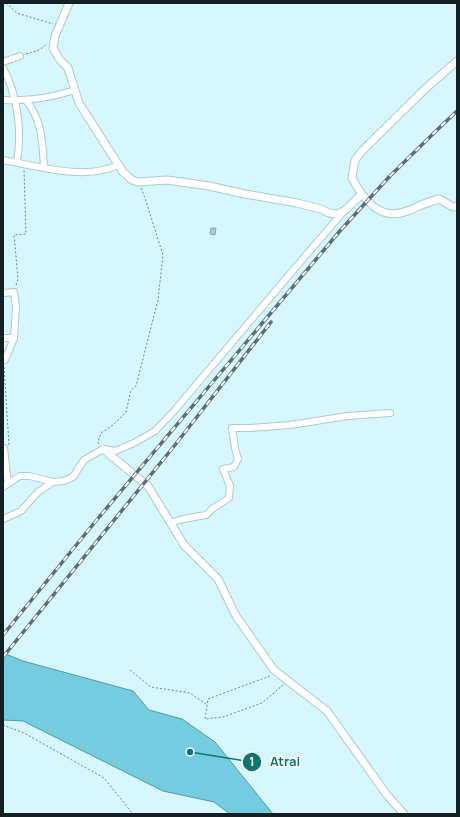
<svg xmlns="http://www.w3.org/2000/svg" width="460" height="817" viewBox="0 0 460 817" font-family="Manrope,sans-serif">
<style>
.water{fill:#73ccdf;stroke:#5698a6}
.building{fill:#aacbd2;stroke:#8aaab1}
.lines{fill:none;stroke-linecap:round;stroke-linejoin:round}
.minor-casing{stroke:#abcbd3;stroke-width:8}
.tertiary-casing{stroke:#abcbd3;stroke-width:9}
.path{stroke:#70868b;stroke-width:1;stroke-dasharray:2 2;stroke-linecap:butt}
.minor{stroke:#fff;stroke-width:6}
.tertiary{stroke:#fff;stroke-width:7}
.rail-casing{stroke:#5a6e73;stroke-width:3.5}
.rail{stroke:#fdfdfd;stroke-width:2;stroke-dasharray:6;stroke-linecap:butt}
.leader{fill:none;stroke:#0f766e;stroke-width:1.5}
.callout-dot{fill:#0f766e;stroke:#fdfdfd;stroke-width:1.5}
.mark-label{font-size:12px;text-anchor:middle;font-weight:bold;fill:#fff}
.callout-label{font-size:13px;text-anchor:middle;font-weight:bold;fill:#0f766e;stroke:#fdfdfd;stroke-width:3.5;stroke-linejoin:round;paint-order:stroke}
</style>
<rect width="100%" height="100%" fill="#d6f7ff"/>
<path class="water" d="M3 653 23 661 133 691 149 710 182 719 215 742 273 814H230L214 802 163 791 23 721 3 720Z"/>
<path class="building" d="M211 228H216L215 235 210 234Z"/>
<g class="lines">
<g class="minor-casing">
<path id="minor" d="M3 62 20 56
M3 68C18 96 22 131 17 162
M3 100C30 101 49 98 75 90
M26 100C43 122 42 141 44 167
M3 160C37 166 86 181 118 165
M3 293 14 292 16 307 14 338 5 360
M3 338H14
M4 448 8 484
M3 487 20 476H30L53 482 64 481 73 477 84 460 103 449 115 451 134 443 155 431 174 411 301 261 344 211
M3 519 21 511 38 492 53 482
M170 523 183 519 206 515 212 509 229 498 230 486 223 469 234 467 238 459 235 448 232 428H251L290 425 348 416 390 413"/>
</g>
<g class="tertiary-casing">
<path id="tertiary" d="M69 3 55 36 53 48 60 60 68 68 79 103 123 172 132 180 138 182 167 180 209 186 245 194 297 203 321 209 329 213 337 214 344 211 361 195
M457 61 425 89 362 151 355 160 352 178C363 199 380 222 407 211 418 207 426 202 439 199L453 207 457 206
M103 449 148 486 184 545 218 579 236 616 274 670 327 711 387 795 404 814"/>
</g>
<path class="path" d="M6 3 17 13 53 24
M26 54C35 51 41 51 47 43
M16 285 18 279 14 235 26 234 24 170
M4 367 9 445
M99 444 98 442 101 433 113 425 126 412 131 390 136 386 158 300 163 255 145 198 141 188
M130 670 151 687 190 693 206 704
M270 676 208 699 205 719 223 717 262 703 283 685
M3 725 24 733 104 778 133 814"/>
<use href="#minor" class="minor"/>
<use href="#tertiary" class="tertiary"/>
<g class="rail-casing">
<path id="rail" d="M3 635 95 522 339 232 389 177 437 130 457 111
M3 657 175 445 271 322"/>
</g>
<use href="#rail" class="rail"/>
</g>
<path class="leader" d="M190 752L252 762"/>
<g class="callout-dot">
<circle cx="190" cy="752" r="4"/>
<circle cx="252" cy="762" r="10"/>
</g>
<g class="mark-label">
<text x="252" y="766">1</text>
</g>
<g class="callout-label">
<text x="285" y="766">Atrai</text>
</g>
<rect width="460" height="817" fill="none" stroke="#131f22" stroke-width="8"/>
</svg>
